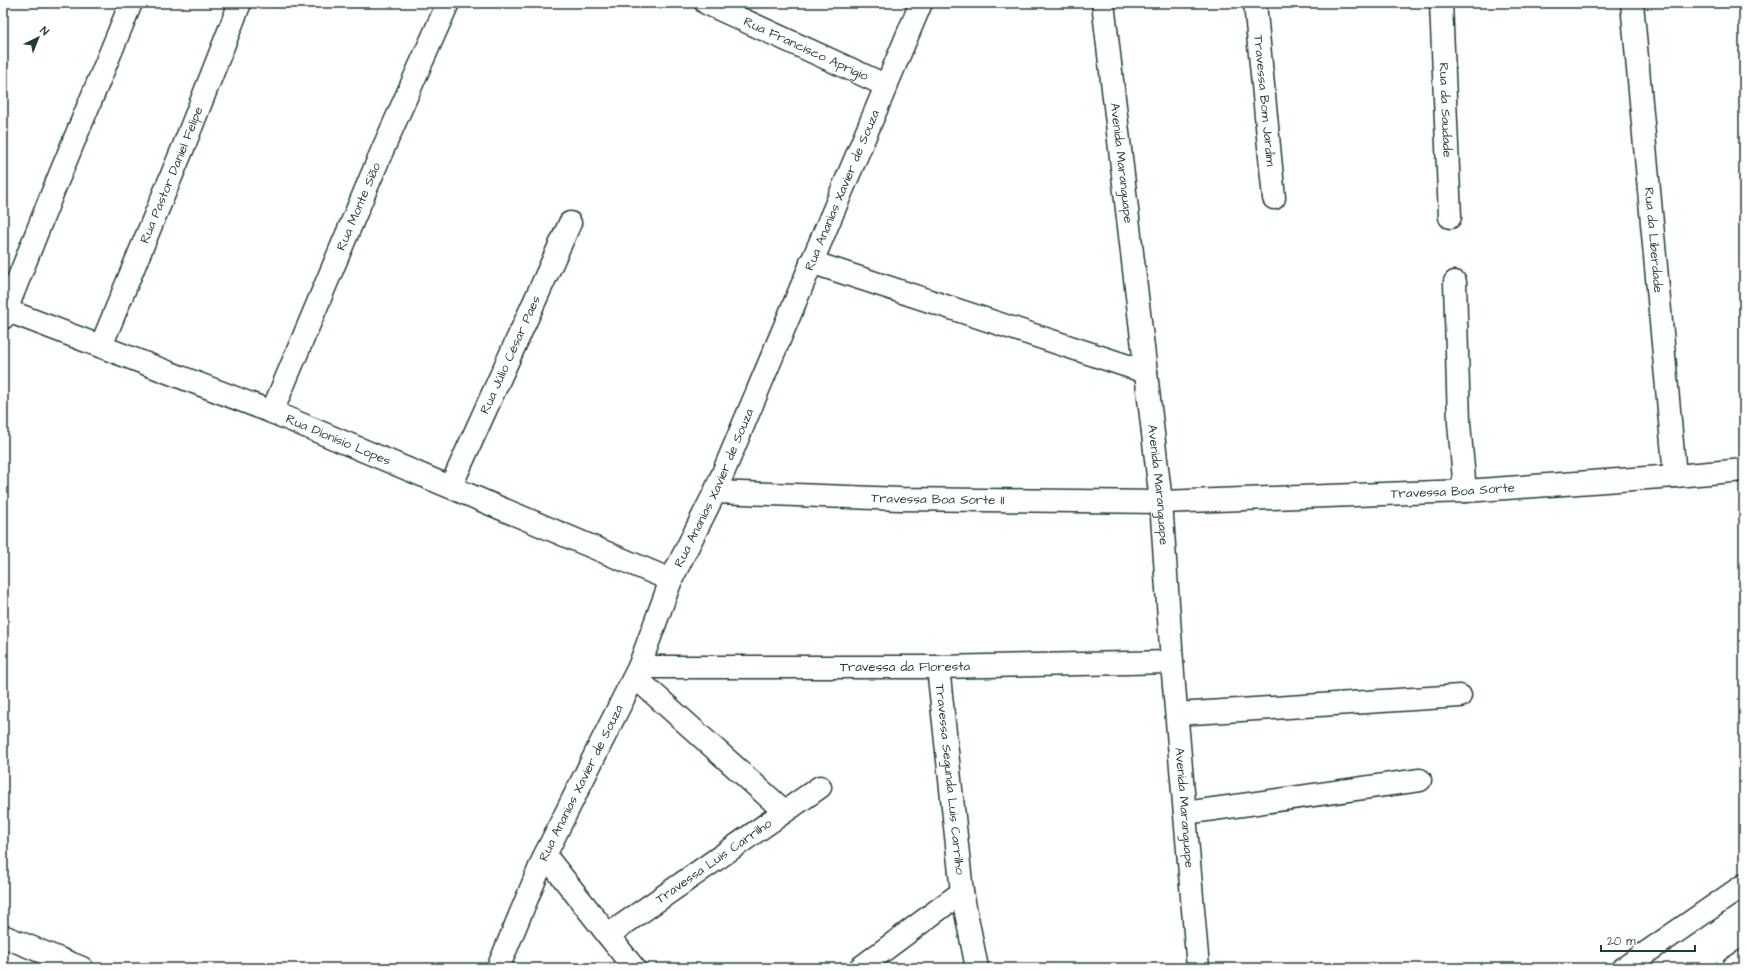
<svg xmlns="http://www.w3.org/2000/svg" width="1747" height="971" viewBox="0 0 1747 971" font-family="'Architects Daughter',sans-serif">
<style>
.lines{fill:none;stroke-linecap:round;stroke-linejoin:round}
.minor-casing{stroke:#1f3d34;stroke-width:25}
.major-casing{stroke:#1f3d34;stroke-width:25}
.minor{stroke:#fff;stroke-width:22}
.major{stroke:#fff;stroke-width:22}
.labels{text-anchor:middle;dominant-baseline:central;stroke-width:3;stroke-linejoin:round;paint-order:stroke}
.street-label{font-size:13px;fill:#1f3d34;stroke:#fff}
</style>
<rect width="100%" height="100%" fill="#fff"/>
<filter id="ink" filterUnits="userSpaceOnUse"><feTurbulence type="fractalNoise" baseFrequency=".025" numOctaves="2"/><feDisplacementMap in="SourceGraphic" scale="8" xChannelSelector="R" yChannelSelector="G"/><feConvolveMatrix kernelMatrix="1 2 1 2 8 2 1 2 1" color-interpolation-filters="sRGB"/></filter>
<g filter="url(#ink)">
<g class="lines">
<g class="minor-casing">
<g id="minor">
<path id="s1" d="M706 3 885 85"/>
<path id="s2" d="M1255 3 1274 198"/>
<path id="s3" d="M1441 3 1450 217"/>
<path id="s4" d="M1632 3 1675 476"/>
<path d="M811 262 1146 372"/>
<path d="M1455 282 1459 423 1465 491"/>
<path id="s5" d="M3 309 272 412 671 580"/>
<path d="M3 318 54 189 131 3"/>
<path id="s6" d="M101 346 183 148 240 3"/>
<path id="s7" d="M272 412 382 151 448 3"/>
<path id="s8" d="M451 486 570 223"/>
<path id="s9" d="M715 492 900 499 1161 502 1465 491 1675 476 1744 470"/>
<path id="s10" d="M639 667H938L1172 662"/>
<path id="s11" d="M938 667 962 892 977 968"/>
<path d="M635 677 784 811"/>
<path d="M1177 714 1460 696"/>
<path d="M1185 813 1420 780"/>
<path d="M545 855 634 968"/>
<path id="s12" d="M608 935 820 787"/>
<path d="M3 936 82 968"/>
<path id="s13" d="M498 968 545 855 639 667 671 580 715 492 921 3"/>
<path d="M860 968 962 892"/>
<path d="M1624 968 1744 885"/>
</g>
</g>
<g class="major-casing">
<g id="major">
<path id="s14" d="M1103 3 1161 502 1172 662 1198 968"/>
<path d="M1733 968 1744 961"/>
</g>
</g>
<use href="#minor" class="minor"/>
<use href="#major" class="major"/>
</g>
</g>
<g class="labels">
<g class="street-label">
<text stroke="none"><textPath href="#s1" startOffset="110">Rua Francisco Aprigio</textPath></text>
<text stroke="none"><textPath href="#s2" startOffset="98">Travessa Bom Jardim</textPath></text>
<text stroke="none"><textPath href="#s3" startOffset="107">Rua da Saudade</textPath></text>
<text stroke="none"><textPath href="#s14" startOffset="161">Avenida Maranguape</textPath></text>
<text stroke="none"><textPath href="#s6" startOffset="185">Rua Pastor Daniel Felipe</textPath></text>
<text stroke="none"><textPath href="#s13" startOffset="851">Rua Ananias Xavier de Souza</textPath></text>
<text stroke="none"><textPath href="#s7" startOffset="223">Rua Monte Sião</textPath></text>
<text stroke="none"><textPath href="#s4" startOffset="238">Rua da Liberdade</textPath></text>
<text stroke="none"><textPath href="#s8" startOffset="144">Rua Júlio César Paes</textPath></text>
<text stroke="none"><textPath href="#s5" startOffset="360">Rua Dionísio Lopes</textPath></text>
<text stroke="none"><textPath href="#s14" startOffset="485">Avenida Maranguape</textPath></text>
<text stroke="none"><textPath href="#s13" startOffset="527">Rua Ananias Xavier de Souza</textPath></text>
<text stroke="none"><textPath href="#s9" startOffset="738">Travessa Boa Sorte</textPath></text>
<text stroke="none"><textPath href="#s9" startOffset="223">Travessa Boa Sorte II</textPath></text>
<text stroke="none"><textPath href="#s10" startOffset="266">Travessa da Floresta</textPath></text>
<text stroke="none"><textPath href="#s11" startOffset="113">Travessa Segunda Luis Carrilho</textPath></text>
<text stroke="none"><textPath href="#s13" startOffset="203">Rua Ananias Xavier de Souza</textPath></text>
<text stroke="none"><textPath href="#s14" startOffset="809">Avenida Maranguape</textPath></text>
<text stroke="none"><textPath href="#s12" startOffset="129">Travessa Luis Carrilho</textPath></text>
</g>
</g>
<rect width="1747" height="971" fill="none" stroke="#fff" stroke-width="16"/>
<rect x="8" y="8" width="1731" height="955" fill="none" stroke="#1f3d34" stroke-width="1.5" filter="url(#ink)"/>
<g transform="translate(38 38) rotate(43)" stroke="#ffffff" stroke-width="3" paint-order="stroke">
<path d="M0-3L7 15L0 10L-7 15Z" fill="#1f3d34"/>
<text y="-6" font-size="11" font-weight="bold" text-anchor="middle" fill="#1f3d34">N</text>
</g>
<path d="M1601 945v6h94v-6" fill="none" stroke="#1f3d34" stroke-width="2"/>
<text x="1607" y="945" font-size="12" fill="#1f3d34" stroke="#ffffff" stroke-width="3" paint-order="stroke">20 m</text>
</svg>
